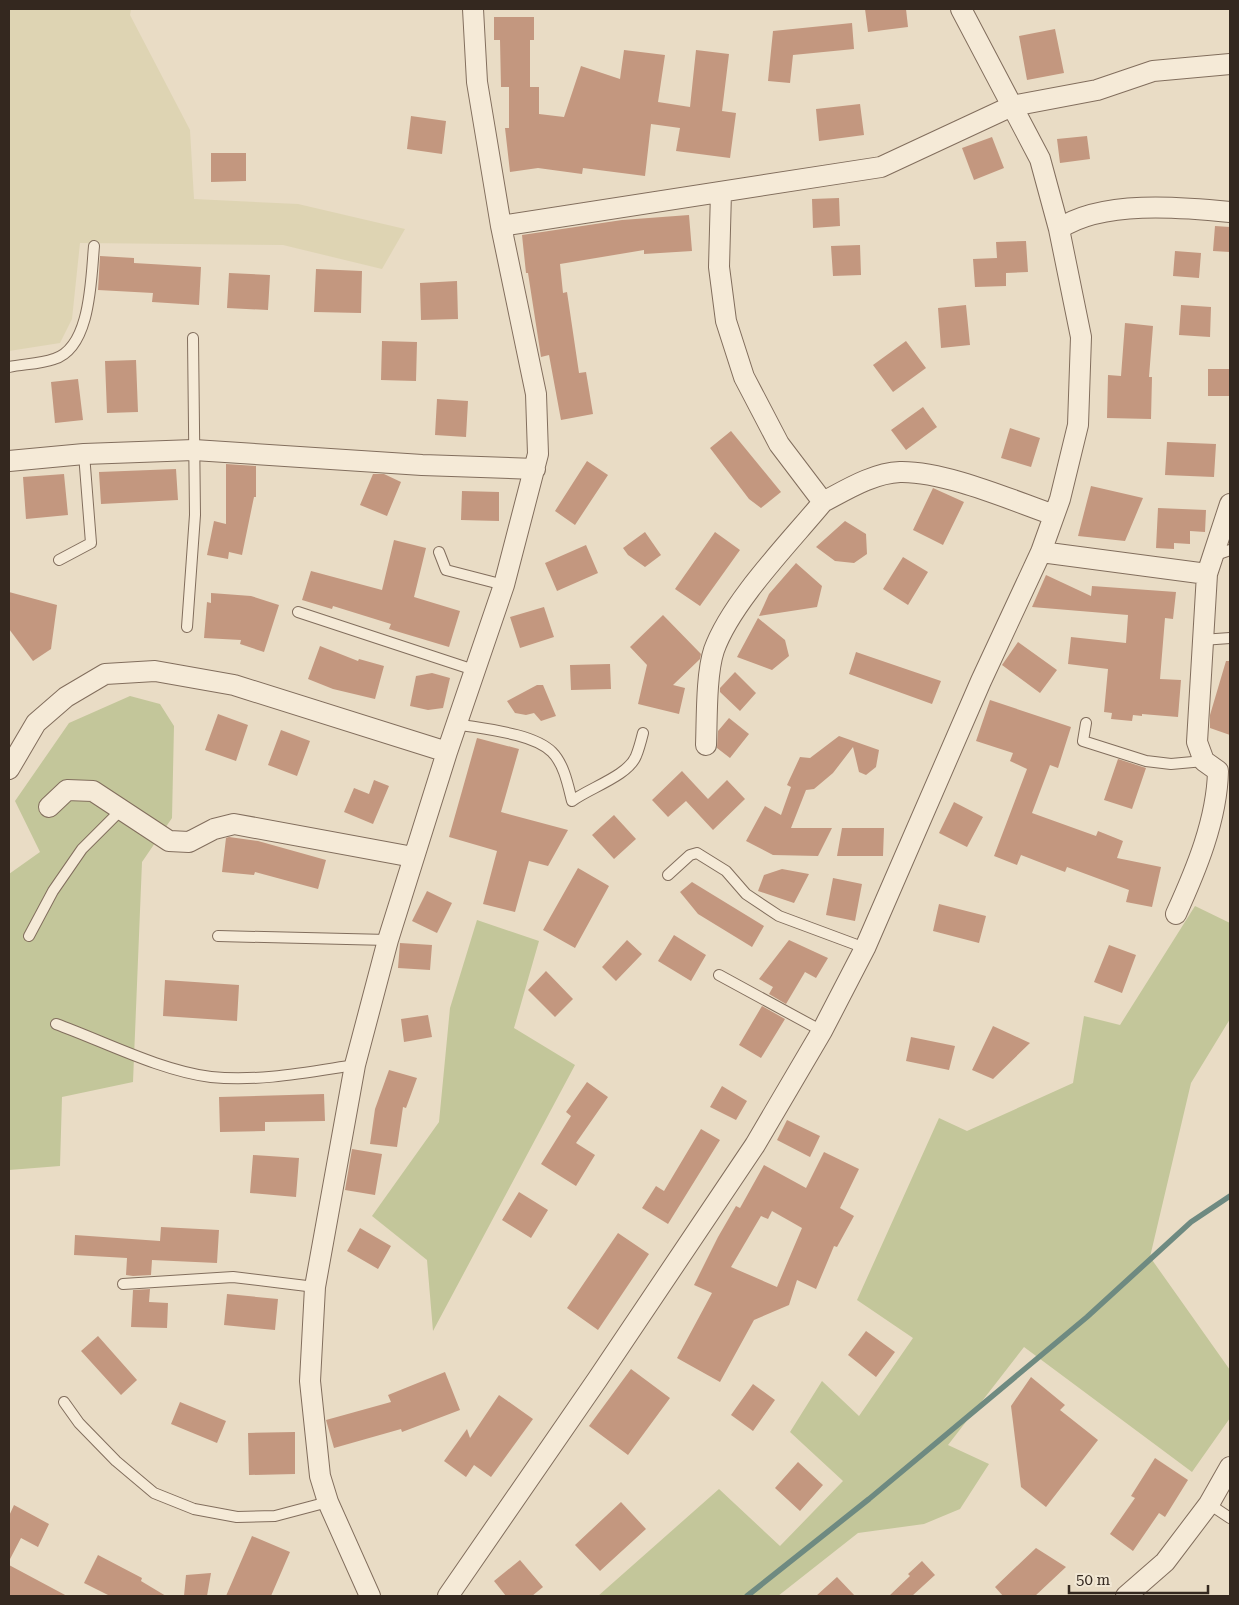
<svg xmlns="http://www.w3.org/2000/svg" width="1239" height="1605" viewBox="0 0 1239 1605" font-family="'Roboto Serif',serif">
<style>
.farmland{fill:#ded4b3}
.green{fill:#c3c69a}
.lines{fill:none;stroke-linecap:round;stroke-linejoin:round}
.stream{stroke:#6e8a81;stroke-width:5.5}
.building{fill:#c3977f;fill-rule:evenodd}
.service-casing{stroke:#826e5d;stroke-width:12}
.minor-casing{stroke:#826e5d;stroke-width:22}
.service{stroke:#f5ead7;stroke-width:10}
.minor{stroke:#f5ead7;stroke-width:20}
</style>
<rect width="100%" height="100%" fill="#e9dcc5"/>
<path class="farmland" d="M9 9H131L130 15 190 130 194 199 298 204 405 229 382 269 283 245 80 243 72 319 60 343 9 351Z"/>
<path class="green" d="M130 696 160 704 174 726 172 818 142 862 133 1082 62 1097 60 1166 9 1170V874L40 852 15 801 69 723Z
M1195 906 1230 923V1019L1191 1083 1150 1257 1230 1370V1418L1192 1472 1024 1347 948 1445 989 1464 960 1509 924 1524 858 1533 778 1596H598L719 1489 780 1546 843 1481 790 1432 822 1381 859 1416 913 1338 857 1300 939 1118 967 1131 1073 1083 1084 1016 1120 1025Z
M477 920 539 941 514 1028 575 1065 433 1331 427 1260 372 1216 439 1122 450 1008Z"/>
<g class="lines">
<path class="stream" d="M747 1596 869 1499 1087 1317 1191 1222 1230 1196"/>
</g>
<path class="building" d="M865 9H906L908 27 868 32Z
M494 17H534V40H530V87H539V114L564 117 581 66 620 79 624 50 665 55 658 102 690 107 696 50 729 54 722 111 736 113 730 158 676 151 680 128 651 124 645 176 583 168 582 174 538 168 510 172 505 128H509V87H501L500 40H494Z
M852 23 854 49 793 55 790 83 768 81 773 31Z
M1055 29 1064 73 1027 80 1019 36Z
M860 104 864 135 819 141 816 109Z
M411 116 446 121 442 154 407 149Z
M1087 136 1090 159 1060 163 1057 139Z
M992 137 1004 168 974 180 962 148Z
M211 153H246V181L211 182Z
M839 198 840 226 813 228 812 199Z
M689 215 692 251 644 254V250L560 264 563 293 567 292 579 373 586 372 593 414 561 420 549 355 541 357 528 273H526L522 235 622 220Z
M1215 226 1230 227V252L1213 251Z
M1026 241 1028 272 1006 273V286L975 287 973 259 997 258 996 242Z
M860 245 861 275 833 276 831 246Z
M1175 251 1201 253 1199 278 1173 276Z
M100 256 134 258V263L201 267 199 305 152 302 153 293 98 290Z
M316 269 362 271 361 313 314 312Z
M229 273 270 275 268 310 227 308Z
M457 281 458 319 421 320 420 283Z
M966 305 970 345 941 348 938 308Z
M1181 305 1211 307 1210 337 1179 335Z
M1125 323 1153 326 1149 377H1152L1151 419 1107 418 1108 375 1121 376Z
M382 341 417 342 416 381 381 380Z
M906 341 926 368 893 392 873 365Z
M136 360 138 412 107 413 105 361Z
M1208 369H1230V396H1208Z
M78 379 83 420 55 423 51 382Z
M437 399 468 401 466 437 435 435Z
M923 407 937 427 906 450 891 430Z
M1010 428 1040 438 1031 467 1001 458Z
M731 431 781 492 761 508 749 499 710 448Z
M1167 442 1216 444 1214 477 1165 475Z
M587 461 608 475 575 525 555 511Z
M226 464 256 466V497H254L242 555 229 552 228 559 207 555 214 521 226 524Z
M176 469 178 500 101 504 99 472Z
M64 474 68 515 26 519 23 477Z
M373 474H384L401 482 387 516 360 505Z
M1091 486 1143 498 1125 541 1078 536Z
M933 488 964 502 943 545 913 530Z
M462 491 499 492V521L461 520Z
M1158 508 1206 510 1205 532 1190 531V544L1174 543V549L1156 548Z
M845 521 866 534 867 554 854 563 835 561 816 547Z
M645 532 661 555 645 567 628 555 623 548Z
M715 532 740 550 700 606 675 589Z
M394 540 426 548 414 597 460 611 449 647 389 629 391 624 333 606 332 609 302 600 311 571 382 590Z
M586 545 598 573 557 591 545 563Z
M903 557 928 572 908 605 883 589Z
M796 563 822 586 817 607 759 616 769 594Z
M1046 575 1091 596 1092 586 1176 592 1173 619 1165 618 1160 679 1181 680 1178 717 1142 714V716L1133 715 1132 721 1111 719 1112 713 1104 712 1108 669 1068 664 1071 637 1126 643 1128 615 1032 607Z
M9 592 57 605 51 649 33 661 9 629Z
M211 593 251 596 279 605 264 652 240 644 241 640 204 638 207 602 211 603Z
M544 607 554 637 520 648 510 617Z
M663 615 701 654 700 659 673 685 685 688 679 714 638 704 647 665 630 647Z
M758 618 785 640 789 656 772 670 737 657Z
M1018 642 1057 670 1040 693 1002 665Z
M320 646 358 661 359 659 384 666 375 699 333 689 308 679Z
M856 652 941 681 932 704 849 674Z
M1226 661H1230V735L1210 728V715Z
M610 664 611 689 571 690 570 665Z
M735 672 756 693 740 711 720 692V688Z
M432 673 450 678 443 708 428 710 410 706 416 676Z
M537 685H543L556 716 541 721 534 713 526 715 515 713 507 701Z
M990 700 1071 727 1058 768 1050 765 1032 813 1096 836 1098 831 1123 841 1117 858 1161 867 1152 907 1126 902 1129 890 1067 867 1065 872 1021 855 1017 865 994 856 1027 769 1010 761 1013 753 976 741Z
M218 714 248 725 236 761 205 750Z
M729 718 749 734 730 758 717 748 718 731Z
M281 730 310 741 297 776 268 765Z
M839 736 879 750 876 767 866 775 859 772 853 747 833 773 814 789 806 790 791 828H832L818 856 773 855 746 841 765 806 781 815 791 787 787 785 800 757 810 758Z
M477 738 519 749 501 812 568 830 548 866 529 861 515 912 483 904 497 851 449 837Z
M1118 759 1146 768 1132 809 1104 800Z
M682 771 708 799 727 780 745 799 713 830 686 801 668 817 652 800Z
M374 780 389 786 373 824 344 812 354 788 369 794Z
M954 802 983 817 967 847 939 833Z
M614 815 636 839 614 859 592 835Z
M842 828H884L883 856H837Z
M229 837 258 841 326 860 318 889 255 872 254 875 222 872 226 838Z
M578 868 609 886 575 948 543 930Z
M782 869 809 874 794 903 758 891 764 875Z
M833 878 862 884 855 921 826 915Z
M692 882 764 926 752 947 698 914 680 892Z
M427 891 452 903 437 933 412 921Z
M939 904 986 916 979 943 933 931Z
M674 935 706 955 691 981 658 961Z
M627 940 642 954 616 981 602 967Z
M789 940 828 958 816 978 805 972 786 1004 769 994 773 987 759 979Z
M400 943 432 945 430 970 398 968Z
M1109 945 1136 955 1122 993 1094 982Z
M546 971 573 999 555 1017 528 990Z
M165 980 239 985 237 1021 163 1016Z
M762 1006 785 1019 761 1058 739 1045Z
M428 1015 432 1037 404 1042 401 1019Z
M993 1026 1030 1043 993 1079 972 1070Z
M911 1037 955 1046 949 1070 906 1061Z
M389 1070 417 1078 406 1108 403 1107 397 1147 370 1144 375 1109Z
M587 1082 608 1097 576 1143 595 1155 576 1186 541 1164 571 1116 566 1112Z
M722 1086 747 1101 736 1120 710 1107Z
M324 1094 325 1121 265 1122V1131L220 1132 219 1097Z
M787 1120 820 1136 810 1157 777 1140Z
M701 1129 720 1140 668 1224 642 1208 656 1186 664 1191Z
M352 1149 382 1154 375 1195 345 1190Z
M824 1152 859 1169 840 1208 854 1216 837 1247 834 1246 816 1289 797 1280 789 1305 754 1320 720 1382 677 1358 712 1293 694 1285 718 1237 736 1206 740 1208 764 1165 806 1188ZM772 1211 802 1228 777 1287 731 1267 761 1216 768 1219Z
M253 1155 299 1158 296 1197 250 1193Z
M519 1192 548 1210 531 1238 502 1220Z
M161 1227 219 1230 217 1263 152 1260 151 1275 133 1276 126 1275 127 1258 74 1255 75 1235 160 1241Z
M360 1228 391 1246 378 1269 347 1251Z
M618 1233 649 1254 598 1330 567 1308Z
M150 1289 149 1302 168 1303 167 1328 131 1327 133 1290Z
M227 1294 278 1299 275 1330 224 1325Z
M866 1331 895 1352 876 1377 848 1355Z
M98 1336 137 1380 121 1395 81 1351Z
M631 1369 670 1398 628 1455 589 1426Z
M445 1372 460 1410 402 1432 401 1429 334 1448 326 1420 391 1402 388 1395Z
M1031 1377 1065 1405 1060 1410 1098 1440 1046 1507 1021 1487 1011 1406Z
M753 1384 775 1400 753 1431 731 1415Z
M499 1395 533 1419 491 1477 474 1465 466 1477 444 1461 467 1429 470 1438Z
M180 1402 226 1421 217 1443 171 1424Z
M295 1432V1474L249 1475 248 1433Z
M1155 1458 1188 1480 1165 1517 1159 1513 1133 1551 1110 1534 1135 1498 1131 1496Z
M798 1462 823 1485 800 1511 775 1488Z
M621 1502 646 1529 600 1571 575 1545Z
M14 1505 49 1524 38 1547 21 1538 9 1561V1516Z
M252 1536 290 1552 271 1596H226Z
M1036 1548 1066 1567 1035 1596H1003L995 1587Z
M98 1555 142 1578 141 1581 166 1596H110L84 1583Z
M520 1560 543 1587 532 1596H506L494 1581Z
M922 1561 935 1575 912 1596H889L910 1576 908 1574Z
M9 1565 67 1596H9Z
M211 1573 207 1596H184L186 1575Z
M837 1577 855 1596H816Z"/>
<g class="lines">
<g class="service-casing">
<path id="service" d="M9 367C23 364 40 364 54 359 91 348 91 278 94 246
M439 552 446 570 504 585
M1213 556 1230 550
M59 560 91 543 84 454
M298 612 474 670
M187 627 195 515 193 338
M1202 640 1230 638
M1086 723 1083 741 1146 761 1171 764 1204 761
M456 724C483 729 533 733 552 752 564 764 568 785 572 801 589 788 628 776 636 756 639 749 641 741 643 733
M668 875 690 855 697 853 726 871 746 894 779 916 865 948
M29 936 53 891 82 849 121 810
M218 936 388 940
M719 975 822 1031
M56 1024C103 1041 161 1071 211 1077 259 1082 308 1072 355 1065
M123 1284 233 1277 315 1287
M64 1402 79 1423 116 1461 154 1493 194 1509 237 1517 275 1516 328 1502
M1209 1504 1230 1518"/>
</g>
<g class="minor-casing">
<path id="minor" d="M721 192 719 267 726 321 744 377 779 444 823 502C846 490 873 473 900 472 945 471 1011 500 1054 515
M501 226 881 167 1012 106 1097 90 1153 71 1230 64
M1059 229C1101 200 1181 207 1230 212
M9 461 84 454 194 450 422 465 535 469
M1041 552 1207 574
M706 745C707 719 706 674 714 650 731 602 790 542 823 502
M9 769 36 723 66 697 105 674 155 671 234 685 447 752
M49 807 67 790 93 791 169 841 189 842 214 829 234 824 413 857
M1176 914C1196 870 1217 820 1218 771L1204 761 1197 742 1207 574 1230 504
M370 1596 328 1502 320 1476 310 1381 315 1287 355 1065 388 940 447 752 504 585 538 454 536 394 501 226 477 82 473 9
M448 1596 597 1380 755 1145 822 1031 865 948 981 681 1041 552 1060 499 1078 425 1081 337 1059 229 1040 159 961 9
M1126 1596 1165 1562 1209 1504 1230 1467"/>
</g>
<use href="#service" class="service"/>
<use href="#minor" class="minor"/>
</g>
<rect width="1239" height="1605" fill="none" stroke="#34281f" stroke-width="20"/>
<path d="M1069 1585v8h139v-8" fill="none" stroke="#34281f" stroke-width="2.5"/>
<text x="1076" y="1585" font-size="15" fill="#34281f" stroke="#f1e7d4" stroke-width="4" paint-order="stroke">50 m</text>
</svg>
